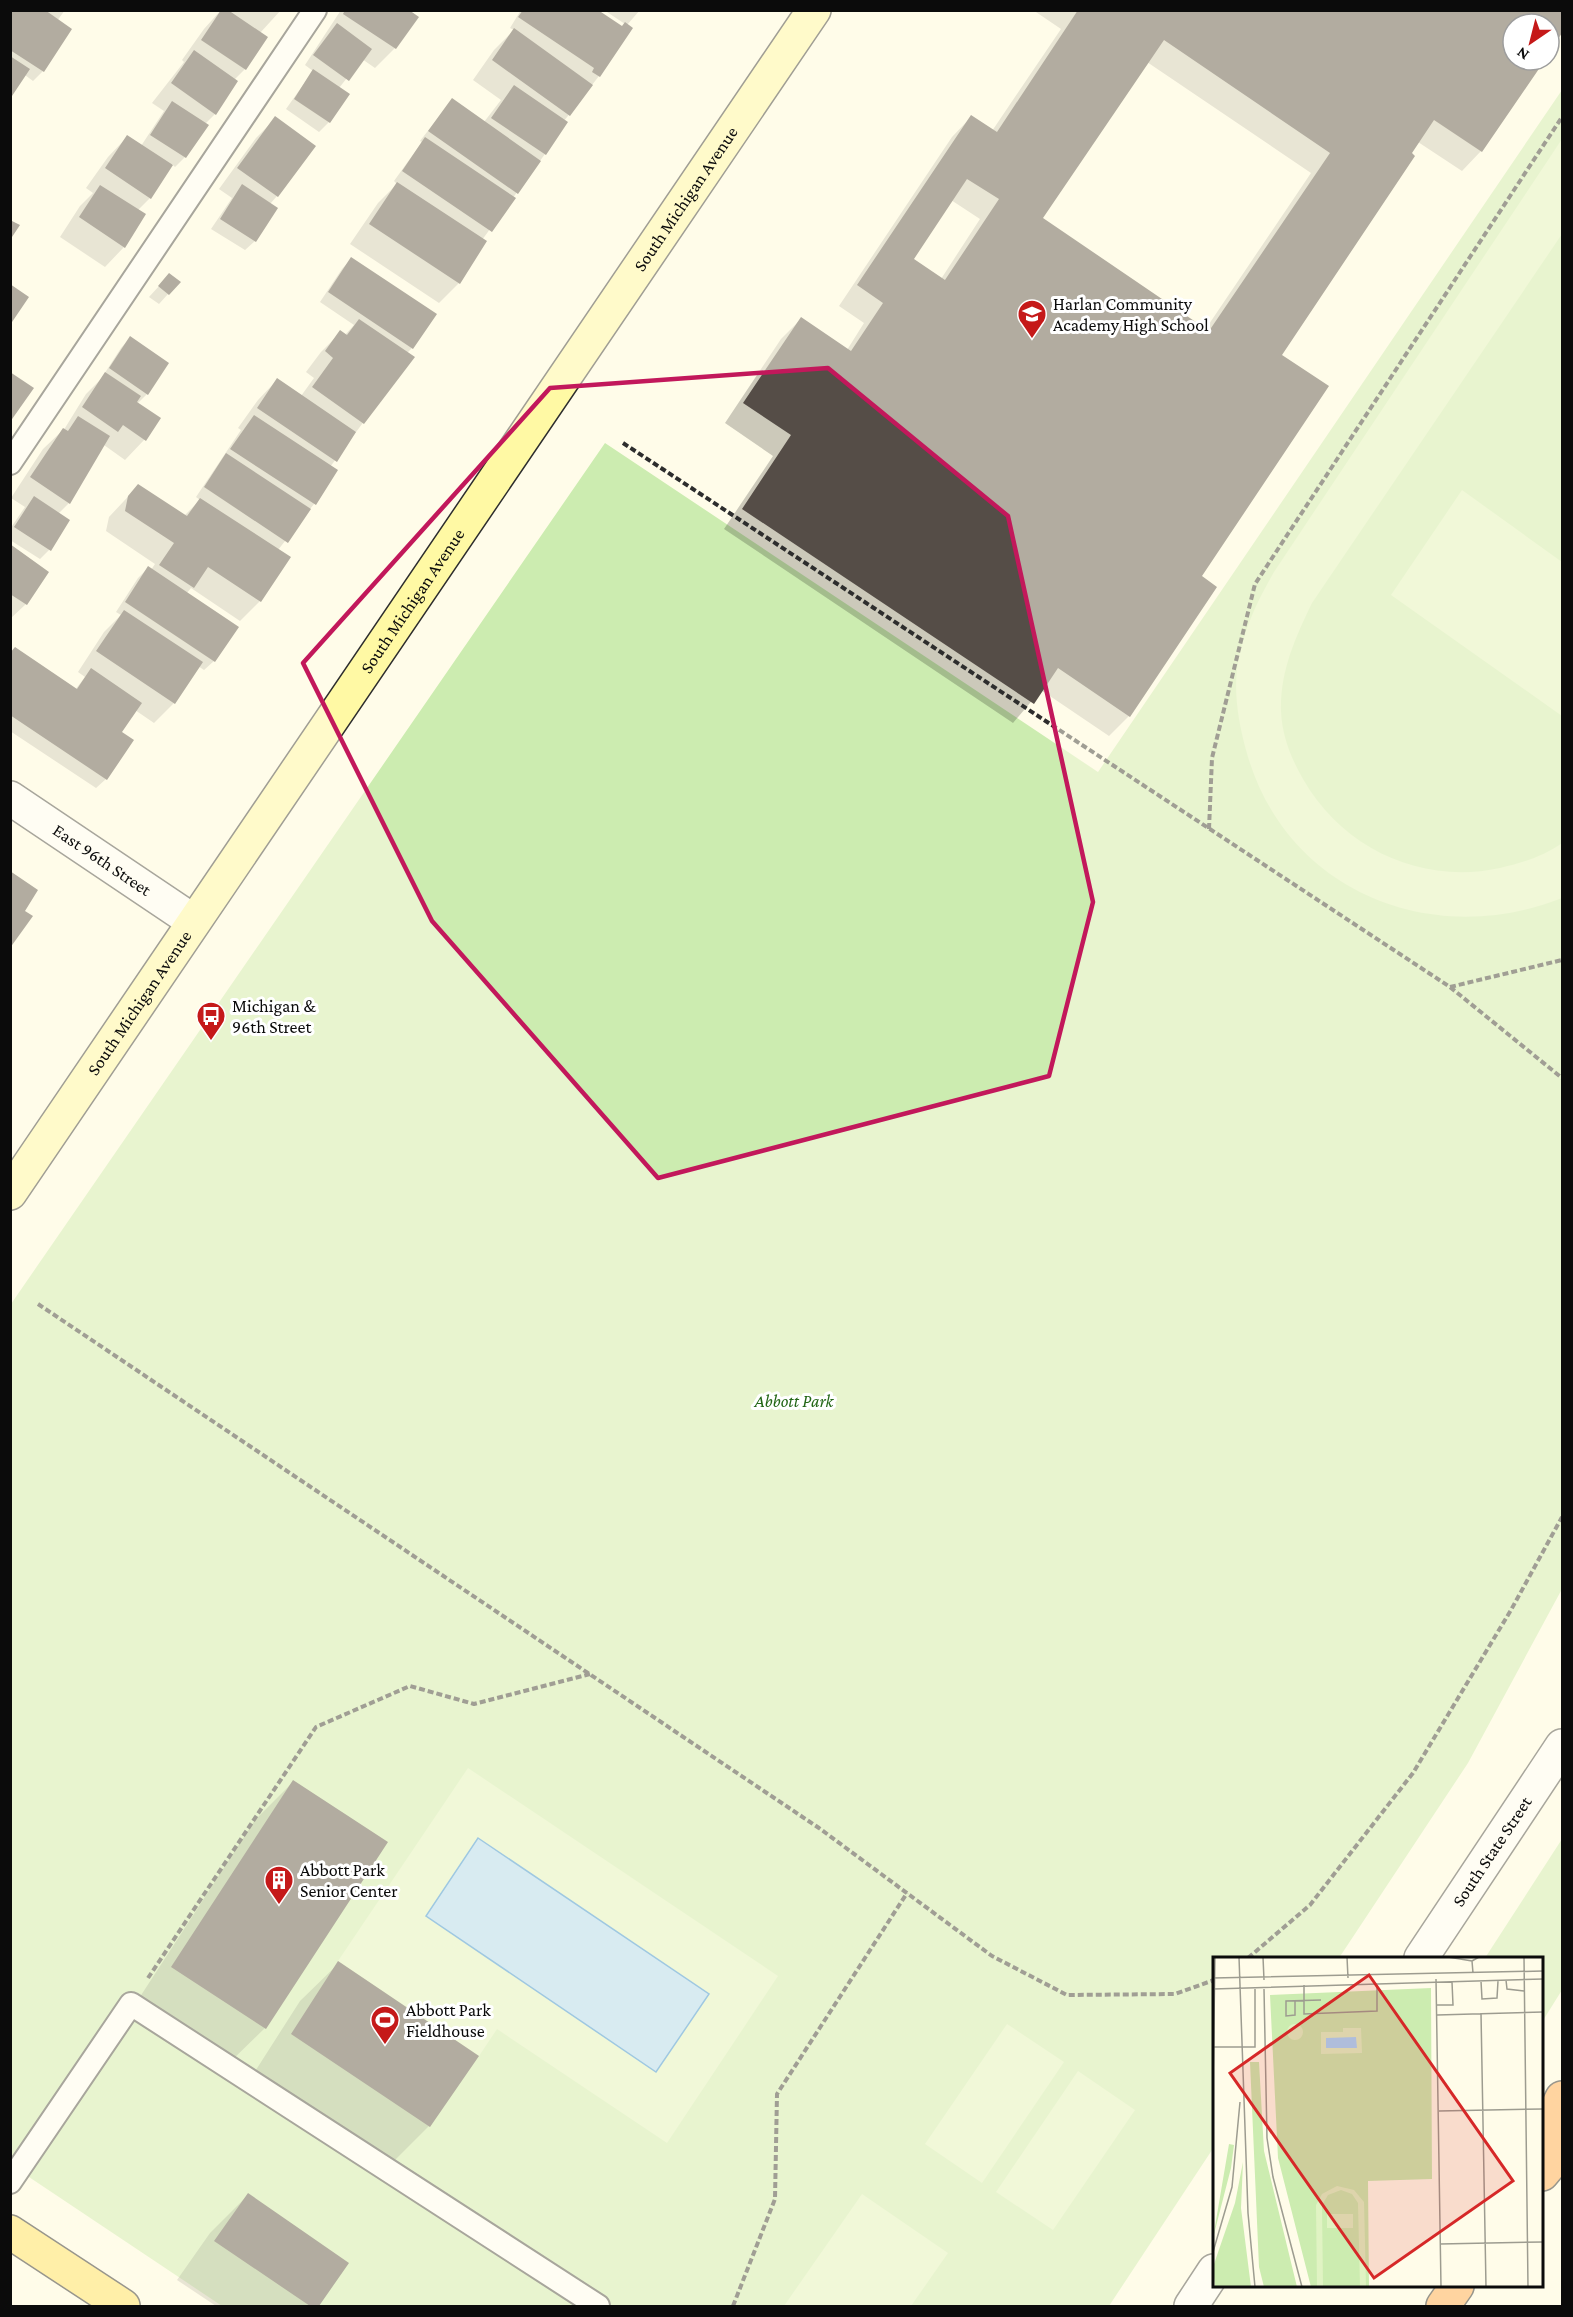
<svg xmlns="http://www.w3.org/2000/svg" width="1573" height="2317" viewBox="0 0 1573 2317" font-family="'Crimson Pro',serif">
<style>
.green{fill:#ccecb0}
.pitch{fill:#e0f3c3;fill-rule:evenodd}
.water{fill:#a9d8fb;stroke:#2a8ad8;stroke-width:1.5}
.shadow{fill:#0003;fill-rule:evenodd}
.building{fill:#554d47;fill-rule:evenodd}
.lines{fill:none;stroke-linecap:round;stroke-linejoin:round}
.service-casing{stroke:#3e3e3e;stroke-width:26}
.minor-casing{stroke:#3e3e3e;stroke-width:36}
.tertiary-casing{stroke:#3e3e3e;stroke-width:36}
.secondary-casing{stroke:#2d2d2d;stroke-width:36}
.primary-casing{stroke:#1c1c1c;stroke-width:36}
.motorway-casing{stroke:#1c1c1c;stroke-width:36}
.path{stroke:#2d2d2d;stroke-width:4;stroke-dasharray:6 3;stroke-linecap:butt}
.service{stroke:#fff;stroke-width:22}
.minor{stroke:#fff;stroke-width:33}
.tertiary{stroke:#fff;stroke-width:33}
.secondary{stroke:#fff9a4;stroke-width:33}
.primary{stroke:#ffdf59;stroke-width:33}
.motorway{stroke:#ffa447;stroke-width:33}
.marked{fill:none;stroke:#c2185b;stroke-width:4.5;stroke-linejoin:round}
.labels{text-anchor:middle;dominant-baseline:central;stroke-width:6;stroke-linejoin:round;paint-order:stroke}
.street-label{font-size:18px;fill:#0b0b0b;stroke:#fff}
.poi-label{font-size:18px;fill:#0b0b0b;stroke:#fff;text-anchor:start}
.park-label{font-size:18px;font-style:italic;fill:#246717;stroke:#fff}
.inset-road{fill:none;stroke:#9d9c90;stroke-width:1.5}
.view{fill:#d62828;fill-opacity:0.15;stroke:#d62828;stroke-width:3}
.inset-edge{fill:none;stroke:#0b0b0b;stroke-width:3}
</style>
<rect width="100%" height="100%" fill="#fffce9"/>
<path class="green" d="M1562 90V1589L1468 1763 1339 1958H1214V2147L1109 2306H222L11 2165V1304L605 443 1098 772Z
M1562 1839V1990L1542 2022V1958H1485Z"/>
<path class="pitch" d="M1562 139V234L1312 603C1295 638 1280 672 1281 711 1282 736 1291 758 1303 779 1343 849 1422 885 1500 868 1522 863 1544 856 1562 843V898C1431 950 1284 891 1246 750 1239 724 1234 697 1237 669 1242 633 1256 603 1274 572Z
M1462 490 1562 562V716L1391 595Z
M468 1768 778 1976 667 2143 497 2029 479 2056 338 1961ZM478 1838H479L656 2072 426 1916Z
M1007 2024 1064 2062 982 2183 925 2144Z
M1078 2071 1135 2110 1053 2230 996 2192Z
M862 2194 948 2253 911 2306H784Z"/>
<path class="water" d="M478 1838 709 1994 656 2072 426 1916Z"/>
<path class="shadow" d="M10 10H65L57 21 43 71 33 81 25 75 10 96Z
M221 10H281L260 33 245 69 234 80 215 114 205 124 185 157 175 167 172 164 150 198 138 210 124 247 105 267 60 237 80 206 93 193 86 188 108 157 127 137 141 146 164 111 152 103 184 62 182 60 204 29Z
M341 10H406L417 18 395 48 375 68 362 59 339 88 329 122 319 132 286 109 313 71 305 65Z
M521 10H596L621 28 625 24 604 10H640L627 25 599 76 564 121 566 122 545 154 482 240 485 242 459 283 439 303 350 244 378 203 397 184 394 181 422 142 420 141 452 100 484 122 501 100 473 80 494 50 514 30 510 28Z
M1033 10H1562V31L1549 51V24H1513V60H1543L1481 151 1462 171 1418 142 1279 355 1200 577 1215 587 1129 716 1109 736 1041 690 1013 723 724 529 773 456 725 423 781 339 801 319 847 350 864 323 839 306 952 137 971 117 992 131 1061 29ZM1147 62 1311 173 1205 330 1041 218ZM951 200 980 219 941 279 912 259Z
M276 118 277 196 270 204 255 241 245 250 211 229 232 198 219 189 256 138Z
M351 259 412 348 407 353 412 357 330 467 314 504 278 550 260 601 240 621 191 588 186 594 214 661 204 670 198 666 174 703 154 723 135 710 120 732 106 779 96 788 10 731V654L75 690 85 677 78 672 104 632 121 615 116 612 138 578 148 568 151 570 155 564 106 531 109 517 138 486 184 516 200 500 196 497 241 430 238 428 258 400 277 380 301 396 314 378 306 372 321 352 341 332 345 335 354 325 320 302 342 269Z
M160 285 168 294 159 304 149 297Z
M130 338 147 394 137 404 159 418 144 440 125 460 104 445 69 503 58 514 49 550 40 559 10 540V529L25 507 11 498 43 449 65 428 86 394 101 379 121 348Z
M10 546 47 572 26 604 10 619Z
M293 1782 265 2028 226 2066 134 2006 255 1820Z
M339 1963 429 2126 391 2164 254 2073 300 2001Z
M248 2195 347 2263 317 2306H216L177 2280 210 2233Z"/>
<path class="building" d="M10 10H45L72 29 44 72 10 50Z
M221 10H228L268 37 246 70 201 40Z
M345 10H409L419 17 396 49 343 14Z
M523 10H598L622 26 625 22 633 28 600 77 592 72 594 68 518 17Z
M1078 10H1562V33L1549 53V24H1513V60H1545L1482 152 1434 120 1412 153 1415 156 1282 355 1329 386 1202 576 1217 587 1130 717 1058 668 1034 704 742 509 791 435 743 403 801 317 851 351 883 303 857 285 971 115 997 132ZM1164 40 1330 153 1209 331 1043 218ZM967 179 999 199 945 280 914 259Z
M337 23 372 49 349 81 313 55Z
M514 28 593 85 570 116 492 60Z
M194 50 238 81 216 115 171 83Z
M10 56 30 69 10 99Z
M313 69 350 94 330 123 294 99Z
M514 85 568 122 546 155 491 118Z
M452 98 541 161 518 194 428 131Z
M172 101 209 125 186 158 150 135Z
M275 116 316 146 278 197 237 168Z
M127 135 173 165 151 199 105 168Z
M425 137 516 198 492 232 402 171Z
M397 182 487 241 460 284 369 224Z
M242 184 278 208 256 242 220 219Z
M100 185 146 214 125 248 79 217Z
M10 220 20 225 10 240Z
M351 257 437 314 413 349 328 292Z
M169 273 181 282 169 295 158 286Z
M10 284 29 297 10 325Z
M359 319 415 357 364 424 312 387 333 358 325 351 340 330 347 335Z
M130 336 169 363 148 395 109 368Z
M10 372 34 388 10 422Z
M105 372 141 396 137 402 161 418 146 441 123 425 118 432 82 407Z
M277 378 356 432 337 462 257 408Z
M254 415 338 470 316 505 230 449Z
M78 416 110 436 70 504 30 477 63 428 68 431Z
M226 453 311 509 288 543 204 487Z
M138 484 187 516 200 498 291 557 261 602 208 567 194 588 159 565 174 543 125 511 128 496Z
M34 496 70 520 51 551 14 527Z
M10 544 49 572 27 605 10 594Z
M148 566 239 627 215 662 125 602Z
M124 610 203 662 175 704 96 651Z
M15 647 77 689 91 668 142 703 122 732 134 740 107 780 10 715V653Z
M10 871 38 890 25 911 33 916 10 948Z
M293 1780 388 1842 266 2029 171 1967Z
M338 1961 479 2056 430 2127 291 2034Z
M248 2193 349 2263 319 2306H310L214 2241Z"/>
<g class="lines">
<g class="service-casing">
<path id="service" d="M10 463 315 10
M10 2182 131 2004 598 2306"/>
</g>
<g class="minor-casing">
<g id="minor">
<path id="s1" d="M10 798 193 921"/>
</g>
</g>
<g class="tertiary-casing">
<g id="tertiary">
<path id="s2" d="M1421 1958 1562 1746"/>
<path d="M1191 2306 1214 2271"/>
</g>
</g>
<g class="secondary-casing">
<g id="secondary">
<path id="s3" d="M10 1193 814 10"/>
</g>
</g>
<g class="primary-casing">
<path id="primary" d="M10 2232 123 2306"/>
</g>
<g class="motorway-casing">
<path id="motorway" d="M1542 2139 1562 2098
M1542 2174 1562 2150
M1443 2306 1457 2286"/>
</g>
<path class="path" d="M623 443 1450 987 1562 1078
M1209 829 1212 758 1255 584 1562 117
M1450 987 1562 960
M38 1304 819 1828 992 1956 1067 1995 1175 1994 1214 1980
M1248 1958 1310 1905 1413 1773 1511 1610 1562 1517
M148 1978 316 1727 410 1686 474 1704 590 1674
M733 2306 775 2199 777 2094 907 1893"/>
<use href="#service" class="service"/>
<use href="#minor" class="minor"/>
<use href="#tertiary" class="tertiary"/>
<use href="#secondary" class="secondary"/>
<use href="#primary" class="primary"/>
<use href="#motorway" class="motorway"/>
</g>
<path d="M0 0H1573V2317H0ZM828 368 1008 516 1093 902 1049 1076 658 1178 432 921 303 663 550 388Z" fill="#fffce9" fill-opacity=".55" fill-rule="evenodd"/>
<path class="marked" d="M828 368 1008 516 1093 902 1049 1076 658 1178 432 921 303 663 550 388Z"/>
<defs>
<g id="school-pin" transform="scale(1.5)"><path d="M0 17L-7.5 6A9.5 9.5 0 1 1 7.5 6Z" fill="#c51919" stroke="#fff"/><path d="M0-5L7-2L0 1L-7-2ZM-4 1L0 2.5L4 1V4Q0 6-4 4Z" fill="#fff"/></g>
<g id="bus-pin" transform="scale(1.5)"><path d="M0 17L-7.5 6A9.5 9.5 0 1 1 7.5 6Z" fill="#c51919" stroke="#fff"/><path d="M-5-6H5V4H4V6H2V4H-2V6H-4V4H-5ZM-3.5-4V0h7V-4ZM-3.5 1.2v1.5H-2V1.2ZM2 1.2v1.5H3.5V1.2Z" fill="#fff"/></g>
<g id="building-pin" transform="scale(1.5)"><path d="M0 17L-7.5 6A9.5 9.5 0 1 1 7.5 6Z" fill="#c51919" stroke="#fff"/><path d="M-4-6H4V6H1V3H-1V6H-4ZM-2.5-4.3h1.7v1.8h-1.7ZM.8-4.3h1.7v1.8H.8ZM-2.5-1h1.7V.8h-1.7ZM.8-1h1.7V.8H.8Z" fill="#fff"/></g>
<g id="stadium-pin" transform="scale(1.5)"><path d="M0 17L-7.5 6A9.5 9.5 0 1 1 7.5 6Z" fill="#c51919" stroke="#fff"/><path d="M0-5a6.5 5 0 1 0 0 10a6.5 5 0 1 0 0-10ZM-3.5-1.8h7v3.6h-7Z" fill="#fff"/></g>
</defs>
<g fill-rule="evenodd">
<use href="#school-pin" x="1032" y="314"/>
<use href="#bus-pin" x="211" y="1016"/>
<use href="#building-pin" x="279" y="1880"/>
<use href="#stadium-pin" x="385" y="2020"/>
</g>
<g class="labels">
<g class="street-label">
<text stroke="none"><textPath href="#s3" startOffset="1202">South Michigan Avenue</textPath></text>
<text stroke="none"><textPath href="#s3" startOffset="716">South Michigan Avenue</textPath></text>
<text stroke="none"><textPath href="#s1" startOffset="111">East 96th Street</textPath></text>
<text stroke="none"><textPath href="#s3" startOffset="230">South Michigan Avenue</textPath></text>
<text stroke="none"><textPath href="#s2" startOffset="128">South State Street</textPath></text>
</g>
<g class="poi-label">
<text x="1053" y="304">Harlan Community<tspan x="1053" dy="21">Academy High School</tspan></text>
<text x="232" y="1006">Michigan &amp;<tspan x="232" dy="21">96th Street</tspan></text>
<text x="300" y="1870">Abbott Park<tspan x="300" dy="21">Senior Center</tspan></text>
<text x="406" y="2010">Abbott Park<tspan x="406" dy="21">Fieldhouse</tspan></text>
</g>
<g class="park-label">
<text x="794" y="1401">Abbott Park</text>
</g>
</g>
<g transform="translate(1213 1957)">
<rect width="330" height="330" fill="#fffce9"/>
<path d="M218 31 219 222 155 224 156 330H98L65 201 57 38ZM37 105H46L51 194 84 330H51L46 310ZM16 187 21 188 18 211 0 281ZM30 205 28 251 38 330H2L0 310 22 246Z" fill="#ccecb0"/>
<path d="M74 75a8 8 0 1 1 16 0a8 8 0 1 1-16 0ZM130 71H148L149 96 108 97V75H130ZM124 229 141 233 151 245 153 330H147L145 246 139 237 128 233 115 238 109 248 110 330H104L103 248 109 237ZM114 257H140V271H114Z" fill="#e0f3c3"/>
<path d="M143 80 144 91H113V81Z" fill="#a9d8fb"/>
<path class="inset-road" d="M26 0 35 256 42 330M50 0 51 23M134 0 135 21M235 0 259 4M311 0 315 330M260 16 259 4 266 0M0 21 330 14M223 22 228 330M293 23 294 32 311 34M268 24 269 42 284 41 285 24M91 28V57L164 54V27M0 32 330 22M51 32 54 181 60 220 89 330M82 44V58L73 59V44L108 43M224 48H240L239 25M268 56 273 330M224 58 330 55M0 90H42V32M0 127 2 0M226 154 330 152M227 287 330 285M0 295 19 230 27 145"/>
<path class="view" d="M156 18 300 224 161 321 17 116Z"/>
<rect width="330" height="330" class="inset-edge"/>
</g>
<rect width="1573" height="2317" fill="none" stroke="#0b0b0b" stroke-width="24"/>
<g transform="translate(1531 42) rotate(215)"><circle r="28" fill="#ffffff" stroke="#9d9d9d" stroke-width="1.5"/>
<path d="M0-4.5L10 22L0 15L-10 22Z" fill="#c51919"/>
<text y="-9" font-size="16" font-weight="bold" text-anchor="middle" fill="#0b0b0b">N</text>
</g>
</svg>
